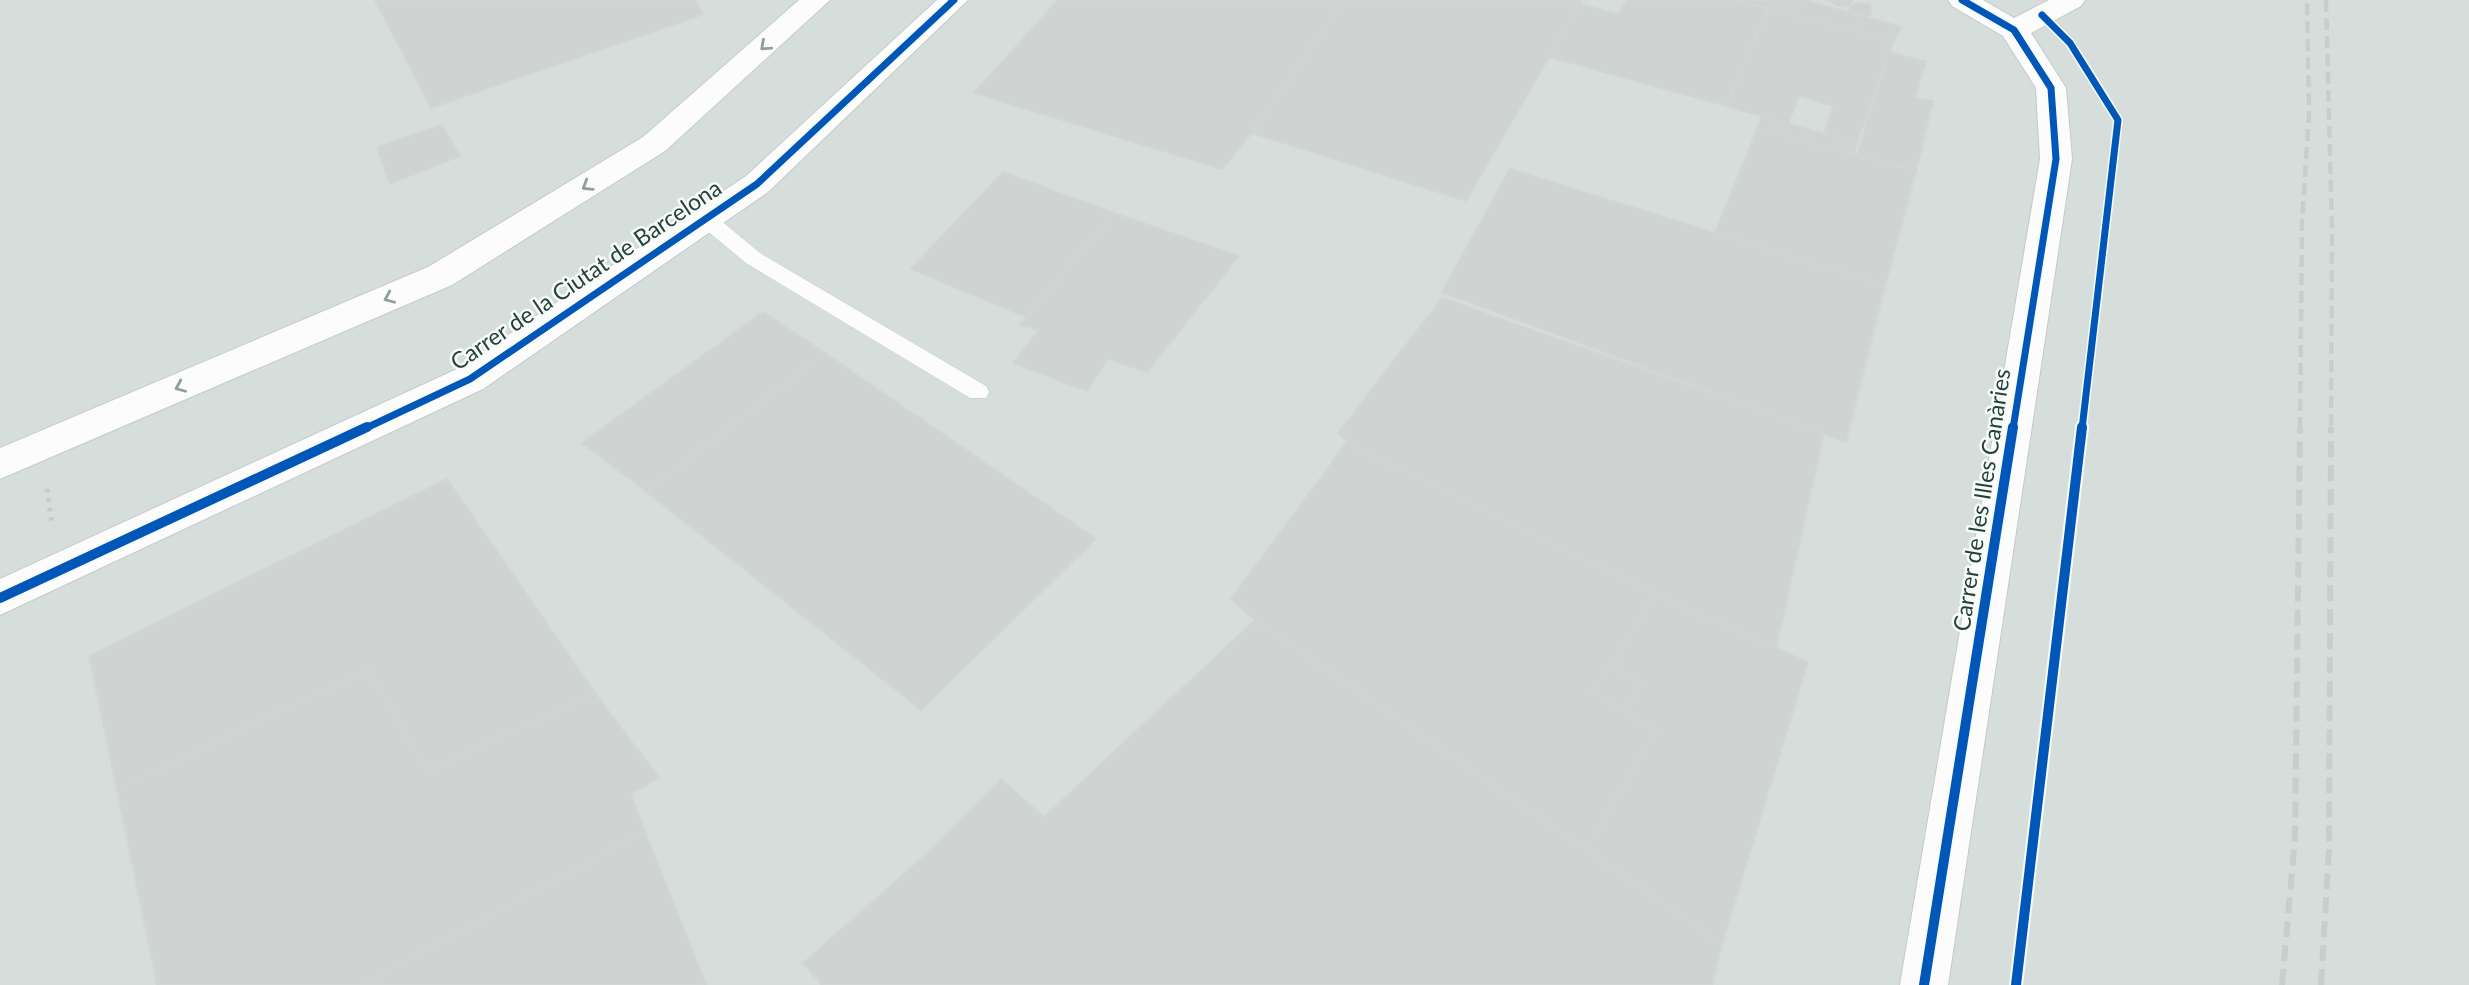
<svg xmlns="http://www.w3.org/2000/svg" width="2469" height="985" font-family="Lato,sans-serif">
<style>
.built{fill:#d6dedb}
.building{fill:#cfd4d2;stroke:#d1d6d4;stroke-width:2}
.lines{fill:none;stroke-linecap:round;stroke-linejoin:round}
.lane-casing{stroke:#c5cac8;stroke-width:1}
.street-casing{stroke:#c5cac8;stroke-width:2}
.path{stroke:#c3ccca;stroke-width:5;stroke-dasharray:3.5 6;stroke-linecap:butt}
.lane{fill:#fcfcfc;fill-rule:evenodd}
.street{fill:#fcfcfc;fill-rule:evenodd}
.rail-far1{stroke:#c9cdcc;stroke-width:4.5;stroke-dasharray:12 6;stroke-linecap:butt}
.rail{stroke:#c9cdcc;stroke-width:6;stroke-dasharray:16 8;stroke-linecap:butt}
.cycleway-far1-casing{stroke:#f7fbf9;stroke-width:10}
.cycleway-casing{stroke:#f7fbf9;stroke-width:14}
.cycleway-far1{stroke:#0057b8;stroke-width:7}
.cycleway{stroke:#0057b8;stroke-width:10}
.oneway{stroke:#909f9b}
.labels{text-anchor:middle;stroke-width:5;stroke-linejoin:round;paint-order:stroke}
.street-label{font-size:23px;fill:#24423a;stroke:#f7fbf9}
</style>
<rect width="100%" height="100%" fill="#e8edeb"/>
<rect class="built" x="0" y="0" width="2469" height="985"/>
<g class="building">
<path d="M375,0H694L704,14L431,108Z"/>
<path d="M1058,0H1345L1252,133L1222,169L974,93Z"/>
<path d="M1345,0H1582L1466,201L1252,133Z"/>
<path d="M1627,0H1736L1768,8L1726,106L1549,57L1580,4L1618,14Z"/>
<path d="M1736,0H1805L1901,27L1893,42Z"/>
<path d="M1852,0L1851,6H1838L1829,1Z"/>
<path d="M1863,3L1870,5L1871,15H1859L1849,10L1855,4Z"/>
<path d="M1768,8L1893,42L1857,143L1824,134L1833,106L1799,96L1788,124L1726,106Z"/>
<path d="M1889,52L1926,61L1915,98L1933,101L1916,171L1857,155Z"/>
<path d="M1761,116L1857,143L1854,154L1757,129Z"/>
<path d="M442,125L460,156L390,184L377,147Z"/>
<path d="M1757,129L1916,171L1885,286L1715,233Z"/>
<path d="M1510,169L1885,286L1846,442L1442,292Z"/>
<path d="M1003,172L1114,213L1026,317L911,269Z"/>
<path d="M1114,213L1239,256L1147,372L1108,359L1087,391L1013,363L1039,330L1020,325Z"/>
<path d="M1442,298L1824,433L1776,648L1655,595L1352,445L1338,433Z"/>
<path d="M763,312L825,353L647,492L582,443Z"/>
<path d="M825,353L1096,539L921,710L647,492Z"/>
<path d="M1347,442L1655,595L1611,667L1592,691L1656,731L1586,850L1255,620L1231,599Z"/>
<path d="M447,479L595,693L427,771L369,669L117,789L89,656Z"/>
<path d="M1655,595L1808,662L1722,944L1586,850L1656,731L1624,711L1642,682L1611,667Z"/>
<path d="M1255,620L1722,944L1712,985H822L803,963L921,859L1001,779L1044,817Z"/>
<path d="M1611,667L1642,682L1624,711L1592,691Z"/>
<path d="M369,669L427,771L595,693L659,778L631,794L645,832L361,985H157L117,789Z"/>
<path d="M645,832L706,985H361Z"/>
</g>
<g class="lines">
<defs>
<path id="lane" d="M706,212L713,214L760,253L986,386L989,392L986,398H970L746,263L699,224L696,219Z"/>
<g id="street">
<path d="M799,0H830L665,151L452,285L0,479V448L428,267L643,137Z"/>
<path d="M937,0H968L768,192L483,389L0,615V579L457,369L746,176Z"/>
<path d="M1948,0H1983L2014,18L2049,0H2085L2081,6L2031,33L2066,88L2072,159L1948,985H1900L2040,159L2036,88L2003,36L1952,6Z"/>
</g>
</defs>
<use href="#lane" class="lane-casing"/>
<use href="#street" class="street-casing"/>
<path class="path" d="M47,489L52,525"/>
<use href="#lane" class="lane"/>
<use href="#street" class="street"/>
<g class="rail-far1">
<path d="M2326,0L2332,231L2331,429"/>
<path d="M2300,429L2302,222L2309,114L2307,0"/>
</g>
<g class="rail">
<path d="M2282,985L2295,838L2300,427"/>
<path d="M2321,985L2329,849L2331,427"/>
</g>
<defs>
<g id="cycleway-far1">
<path d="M1962,0L2014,30L2051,88L2056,159L2013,429"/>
<path d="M2042,15L2070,43L2118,120L2082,429"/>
<path d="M364,429L470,379L757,184L954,0"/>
</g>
<g id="cycleway">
<path d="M0,598L367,427"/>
<path d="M1924,985L2013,427"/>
<path d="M2016,985L2082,427"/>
</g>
</defs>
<use href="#cycleway-far1" class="cycleway-far1-casing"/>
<use href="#cycleway" class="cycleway-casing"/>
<use href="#cycleway-far1" class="cycleway-far1"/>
<use href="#cycleway" class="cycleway"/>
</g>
<defs><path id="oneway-chevron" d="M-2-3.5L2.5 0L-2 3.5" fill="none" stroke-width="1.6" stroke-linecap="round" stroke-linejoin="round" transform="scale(1.75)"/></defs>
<g class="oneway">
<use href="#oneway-chevron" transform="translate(765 46) rotate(138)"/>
<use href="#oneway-chevron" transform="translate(587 186) rotate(148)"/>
<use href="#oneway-chevron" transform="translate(389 298) rotate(157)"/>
<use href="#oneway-chevron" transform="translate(180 387) rotate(157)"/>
</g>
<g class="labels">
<g class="street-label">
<text transform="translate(586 275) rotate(-34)" y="8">Carrer de la Ciutat de Barcelona</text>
<text transform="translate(1982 500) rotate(-81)" y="8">Carrer de les Illes Canàries</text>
</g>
</g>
</svg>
